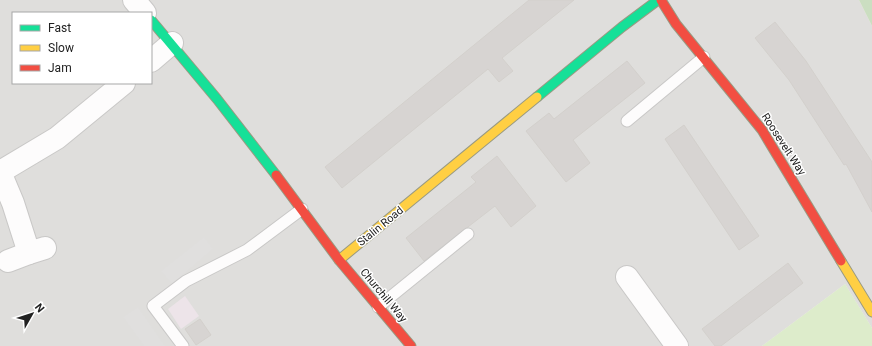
<svg xmlns="http://www.w3.org/2000/svg" width="872" height="346" font-family="Roboto,sans-serif">
<style>
.residential{fill:#dfdedc;fill-rule:evenodd}
.industrial{fill:#ede4e9}
.grass{fill:#ddeccb}
.forest{fill:#cbdec1}
.parking{fill:#e0dfde}
.building{fill:#d7d4d2;stroke:#d3d0cc}
.lines{fill:none;stroke-linecap:round;stroke-linejoin:round}
.lane-casing{stroke:#c9c8c7;stroke-width:13}
.street-casing{stroke:#c9c8c7;stroke-width:24}
.fast-casing{stroke:#999a82;stroke-width:11}
.slow-casing{stroke:#999a82;stroke-width:11}
.jam-casing{stroke:#999a82;stroke-width:11}
.lane{stroke:#fdfcfc;stroke-width:11}
.street{stroke:#fdfcfc;stroke-width:22}
.fast{stroke:#16e098;stroke-width:9}
.slow{stroke:#ffcf43;stroke-width:9}
.jam{stroke:#f24e42;stroke-width:9}
.labels{text-anchor:middle;stroke-width:3;stroke-linejoin:round;paint-order:stroke}
.street-label{font-size:11px;fill:#222;stroke:#fff}
</style>
<rect width="100%" height="100%" fill="#f0eeeb"/>
<path class="residential" d="M0,0H859L872,26V328L845,284L762,346H0ZM13,13H151V83H13Z"/>
<path class="industrial" d="M185,296L199,316L181,329L168,309Z"/>
<path class="grass" d="M845,284L872,328V346H762Z"/>
<path class="forest" d="M859,0H872V26Z"/>
<g class="parking">
<path d="M204,237L213,249L172,284L161,271Z"/>
<path d="M138,307L165,346H144L123,317Z"/>
</g>
<g class="building">
<path d="M529,0H574L502,58L513,71L499,82L488,69L342,188L325,167Z"/>
<path d="M775,22L806,61L872,162V212L846,164L844,165L789,80L755,38Z"/>
<path d="M627,61L645,83L573,140L590,163L566,182L526,131L549,113L554,119Z"/>
<path d="M684,125L759,236L739,250L665,139Z"/>
<path d="M497,156L536,206L511,227L495,206L424,261L406,238L476,182L471,177Z"/>
<path d="M788,263L803,283L721,346H715L702,329Z"/>
<path d="M200,319L211,335L196,345L185,329Z"/>
</g>
<g class="lines">
<defs>
<g id="lane">
<path d="M627,121L704,57"/>
<path d="M378,307L468,234"/>
<path d="M183,346L153,306L186,281L247,250L302,209"/>
</g>
<g id="street">
<path d="M134,0L145,13"/>
<path d="M151,61L172,43"/>
<path d="M0,172L57,138L124,83"/>
<path d="M0,172L13,203L29,253L45,248"/>
<path d="M8,261L29,253"/>
<path d="M627,277L677,346"/>
</g>
<g id="fast">
<path d="M151,20L217,99L276,175"/>
<path d="M537,97L622,27L658,0"/>
</g>
<g id="slow">
<path d="M339,260L537,97"/>
<path d="M841,261L872,312"/>
</g>
<g id="jam">
<path d="M661,0L676,24L762,130L841,261"/>
<path d="M276,175L339,260L411,346"/>
</g>
</defs>
<use href="#lane" class="lane-casing"/>
<use href="#street" class="street-casing"/>
<use href="#fast" class="fast-casing"/>
<use href="#slow" class="slow-casing"/>
<use href="#jam" class="jam-casing"/>
<use href="#lane" class="lane"/>
<use href="#street" class="street"/>
<use href="#fast" class="fast"/>
<use href="#slow" class="slow"/>
<use href="#jam" class="jam"/>
</g>
<g class="labels">
<g class="street-label">
<text transform="translate(784 144) rotate(57)" y="4">Roosevelt Way</text>
<text transform="translate(380 226) rotate(-39)" y="4">Stalin Road</text>
<text transform="translate(384 295) rotate(50)" y="4">Churchill Way</text>
</g>
</g>
<rect x="12" y="12" width="140" height="72" fill="#ffffff" stroke="#a7a7a7"/>
<rect x="20" y="25" width="20" height="6" fill="#16e098" stroke="#a7a7a7"/>
<text x="48" y="32" font-size="12" fill="#222222">Fast</text>
<rect x="20" y="45" width="20" height="6" fill="#ffcf43" stroke="#a7a7a7"/>
<text x="48" y="52" font-size="12" fill="#222222">Slow</text>
<rect x="20" y="65" width="20" height="6" fill="#f24e42" stroke="#a7a7a7"/>
<text x="48" y="72" font-size="12" fill="#222222">Jam</text>
<g transform="translate(32 314) rotate(51)" stroke="#ffffff" stroke-width="3" paint-order="stroke">
<path d="M0-3L7 15L0 10L-7 15Z" fill="#222222"/>
<text y="-6" font-size="11" font-weight="bold" text-anchor="middle" fill="#222222">N</text>
</g>
</svg>
